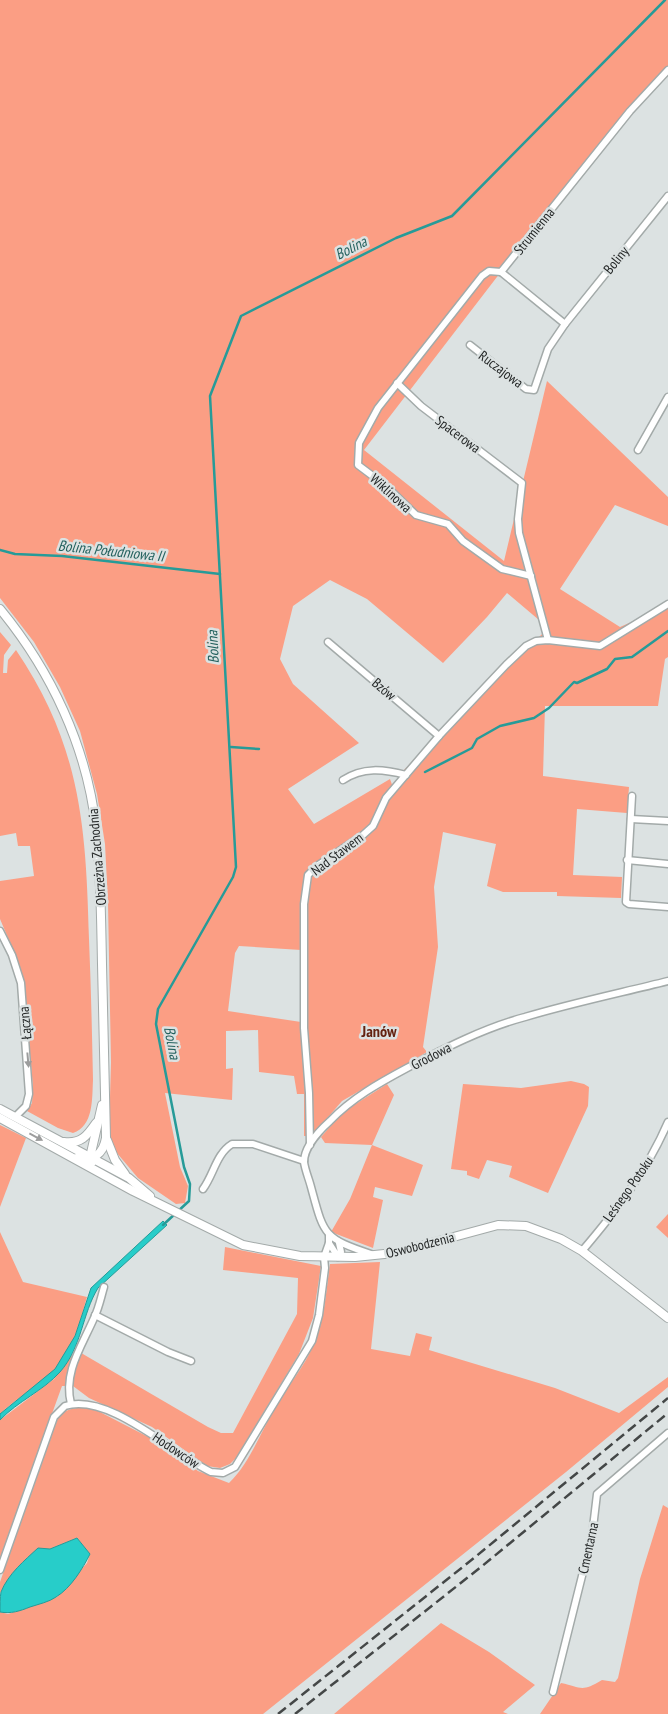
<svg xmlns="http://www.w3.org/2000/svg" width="668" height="1714" font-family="'PT Sans Narrow',sans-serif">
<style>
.green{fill:#fb9e84;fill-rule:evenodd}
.water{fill:#27cdc9;stroke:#269b98}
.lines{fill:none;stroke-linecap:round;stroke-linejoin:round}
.stream{stroke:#269b98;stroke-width:2.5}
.minor-casing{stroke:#a3aaa9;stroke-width:9}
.tertiary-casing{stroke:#a3aaa9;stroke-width:10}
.minor{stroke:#fff;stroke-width:6}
.tertiary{stroke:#fff;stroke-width:8}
.rail{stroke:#444747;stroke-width:2.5;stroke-dasharray:10 5;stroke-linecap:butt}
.oneway{fill:#9c9d9d}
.labels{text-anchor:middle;stroke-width:5;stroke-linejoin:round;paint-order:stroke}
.street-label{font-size:14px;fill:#232626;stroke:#dce2e2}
.water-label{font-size:15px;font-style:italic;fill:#23615e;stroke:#dce2e2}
.quarter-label{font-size:16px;font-weight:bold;fill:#642210;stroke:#dce2e2}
</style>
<rect width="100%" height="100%" fill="#dce2e2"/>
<g class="green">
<path d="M0,0H668V70L610,130L364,450L504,561L547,381L668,497V526L615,505L560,589L620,627L668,606V657L665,659L658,706H545L543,776L629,787L627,813L577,809L573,875L622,877L621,898L557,896V892H503L487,886L496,844L443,832L434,887L438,947L423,1047L427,1052L342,1101L312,1136H304V1094H297L294,1076L259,1072L258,1030L226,1031V1069L233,1068L232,1100L165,1093L180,1167L188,1186L185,1203L176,1204L138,1178L111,1146L109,1133L111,1062L108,903L105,844L97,794L80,731L60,687L34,642L0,598ZM330,580L367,599L443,663L487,617L507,593L539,620L543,633C539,639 522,646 515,651L404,770L395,793L390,779L314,824L288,789L359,743L293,684L280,659L293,606ZM239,946L301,950V1022L228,1011L235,953Z"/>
<path d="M0,632L11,645L4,655L3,673H7L8,660L16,650C81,746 86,827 89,939C91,986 92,1033 93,1080C92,1098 94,1126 73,1133L58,1128L27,1111L32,1103L33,1087L24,987L17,959L0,919V881L34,876L30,846H18L16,833L0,836Z"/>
<path d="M571,1081L584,1084L589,1087L588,1106L548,1193L509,1177L512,1166L487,1160L479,1179L467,1175V1171L451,1169L463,1084L521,1088Z"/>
<path d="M387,1084L394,1095L372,1145L423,1165L412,1196L375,1187L373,1197L383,1200L373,1248L331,1232L350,1199L372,1145L325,1143L321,1137L343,1112Z"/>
<path d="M0,1125L26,1138L0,1207Z"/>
<path d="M668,1214V1238L656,1227Z"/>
<path d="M0,1232L23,1282L87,1297C79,1325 72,1355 49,1376C33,1390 15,1399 0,1414Z"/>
<path d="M225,1247L321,1266L313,1318L299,1354L236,1458L230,1464L220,1468L207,1466L152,1427L89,1398L73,1386H62L0,1558V1420L54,1379L76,1350L208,1427L221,1433H233L297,1314L298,1278L223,1270Z"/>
<path d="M380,1262L371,1349L410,1356L416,1333L432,1337L429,1350L555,1388L619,1413L668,1377V1387L566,1472L263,1714H0V1612L8,1614L57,1597L87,1563L90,1554L77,1538L50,1549H38L17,1569L0,1593V1582L59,1415C72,1406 83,1406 98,1411L162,1444L198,1471L229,1483C250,1463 260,1433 275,1408C287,1386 305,1367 314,1343C325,1319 326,1290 330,1264Z"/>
<path d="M663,1505L668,1508V1714H540L561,1683C581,1687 581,1693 602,1680L615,1682L618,1678L640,1579Z"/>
<path d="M441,1623L489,1652L535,1685L503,1712L508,1714H334Z"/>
</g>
<g class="water">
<path d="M163,1221L167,1225L98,1288C82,1314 82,1347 60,1372C43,1391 18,1401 0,1420V1414L55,1369L75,1336L91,1288Z"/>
<path d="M77,1538L90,1554C83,1568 71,1588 56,1597C49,1602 39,1604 30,1607C20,1611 11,1614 0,1612C0,1606 0,1597 1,1592C8,1574 25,1560 38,1548L50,1549Z"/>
</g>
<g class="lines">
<g class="stream">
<path d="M0,550L15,554L62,556L220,574"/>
<path d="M231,747L259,749"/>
<path d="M425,772L472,748L477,739L500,726L534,718L549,708L574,682L577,683L607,669L615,659L632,657L668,631"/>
<path d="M163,1225L189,1201L190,1184L184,1167L156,1024L158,1009L233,877L236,867L210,396L241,316L396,238L452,216L665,0"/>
</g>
<defs>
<g id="minor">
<path d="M501,272L565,324"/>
<path d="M470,345L526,389L534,390L548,349L565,324L668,196"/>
<path d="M397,383L421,406L522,483L518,519L519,533L548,640"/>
<path d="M638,450L668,397"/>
<path d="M531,576L502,569L463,541L448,524L416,515L386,486L358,465L359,443L378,408L482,276L489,271L501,272L630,111L668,70"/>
<path d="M328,642L439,736"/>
<path d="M343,780C363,767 383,769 406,775"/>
<path d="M632,796L626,902L629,904L668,907"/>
<path d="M631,819L668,821"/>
<path d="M627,860L668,864"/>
<path d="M0,931L12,955L21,983L29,1094L26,1106L16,1116"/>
<path d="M310,1145L309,1093L304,1028V904L308,875L317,866L363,835L373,826L386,798L439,736L506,665L526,646L536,641L548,640L600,646L668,604"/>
<path d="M203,1189C214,1174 216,1154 232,1144H253L304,1161"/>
<path d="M329,1243L338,1257L341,1252L339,1243"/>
<path d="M582,1251C616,1211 647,1171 668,1122"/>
<path d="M371,1254C323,1238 324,1235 311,1187C309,1179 305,1170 304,1162C304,1147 320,1130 330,1121C352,1098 379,1083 407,1068C445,1048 484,1028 525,1017C572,1003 620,993 668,981"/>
<path d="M95,1315L168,1352L191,1361"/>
<path d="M71,1404C63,1372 82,1346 94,1318C99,1308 101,1297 104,1287"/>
<path d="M0,1570L54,1417L65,1406C109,1392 173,1454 211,1472L223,1473L235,1467L312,1341L319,1315L325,1268L324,1257L329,1243V1236"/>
<path d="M553,1692L592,1536L597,1494L668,1433"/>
</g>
<g id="tertiary">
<path d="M0,609C51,671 87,747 96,828C101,873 101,918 102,964C103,1022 105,1080 106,1138C103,1155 93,1161 77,1158"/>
<path d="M0,1109L129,1178L150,1196"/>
<path d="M0,1118L133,1191L243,1245L300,1256L355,1257L394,1253L498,1225L526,1226L561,1239L582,1251L668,1318"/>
<path d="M107,1140L115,1160L125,1174"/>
<path d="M64,1142C81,1144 87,1136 96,1123"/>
<path d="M92,1162L91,1153L102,1105"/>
</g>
</defs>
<use href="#minor" class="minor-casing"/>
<use href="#tertiary" class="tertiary-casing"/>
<use href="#minor" class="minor"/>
<use href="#tertiary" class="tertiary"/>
<g class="rail">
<path d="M278,1714L474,1558L668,1398"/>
<path d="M295,1714L481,1567L668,1413"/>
</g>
</g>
<defs><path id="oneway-solid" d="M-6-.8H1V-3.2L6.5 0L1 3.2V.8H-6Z" transform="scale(1.25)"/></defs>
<g class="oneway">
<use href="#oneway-solid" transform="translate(28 1060) rotate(85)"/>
<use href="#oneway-solid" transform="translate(36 1137) rotate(28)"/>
</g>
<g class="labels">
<g class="street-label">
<text transform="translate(534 231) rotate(-51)" y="5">Strumienna</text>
<text transform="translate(616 260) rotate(-51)" y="5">Boliny</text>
<text transform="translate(501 369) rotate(37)" y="5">Ruczajowa</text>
<text transform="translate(458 434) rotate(37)" y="5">Spacerowa</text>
<text transform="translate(391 493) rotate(42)" y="5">Wiklinowa</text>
<text transform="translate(384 689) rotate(40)" y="5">Bzów</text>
<text transform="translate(337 854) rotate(-37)" y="5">Nad Stawem</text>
<text transform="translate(97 857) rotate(-95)" y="5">Obrzeżna Zachodnia</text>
<text transform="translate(25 1023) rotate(-95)" y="5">Łączna</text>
<text transform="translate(431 1056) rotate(-27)" y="5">Grodowa</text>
<text transform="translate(628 1189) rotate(-55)" y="5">Leśnego Potoku</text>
<text transform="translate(420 1245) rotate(-14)" y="5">Oswobodzenia</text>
<text transform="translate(176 1450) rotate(34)" y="5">Hodowców</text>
<text transform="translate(588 1548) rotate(-78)" y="5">Cmentarna</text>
</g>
<g class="water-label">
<text transform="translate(351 248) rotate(-27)" y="5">Bolina</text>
<text transform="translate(111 551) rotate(6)" y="5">Bolina Południowa II</text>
<text transform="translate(213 647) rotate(-93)" y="5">Bolina</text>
<text transform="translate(172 1043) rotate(79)" y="5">Bolina</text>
</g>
<g class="quarter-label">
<text x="379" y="1037">Janów</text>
</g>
</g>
</svg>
